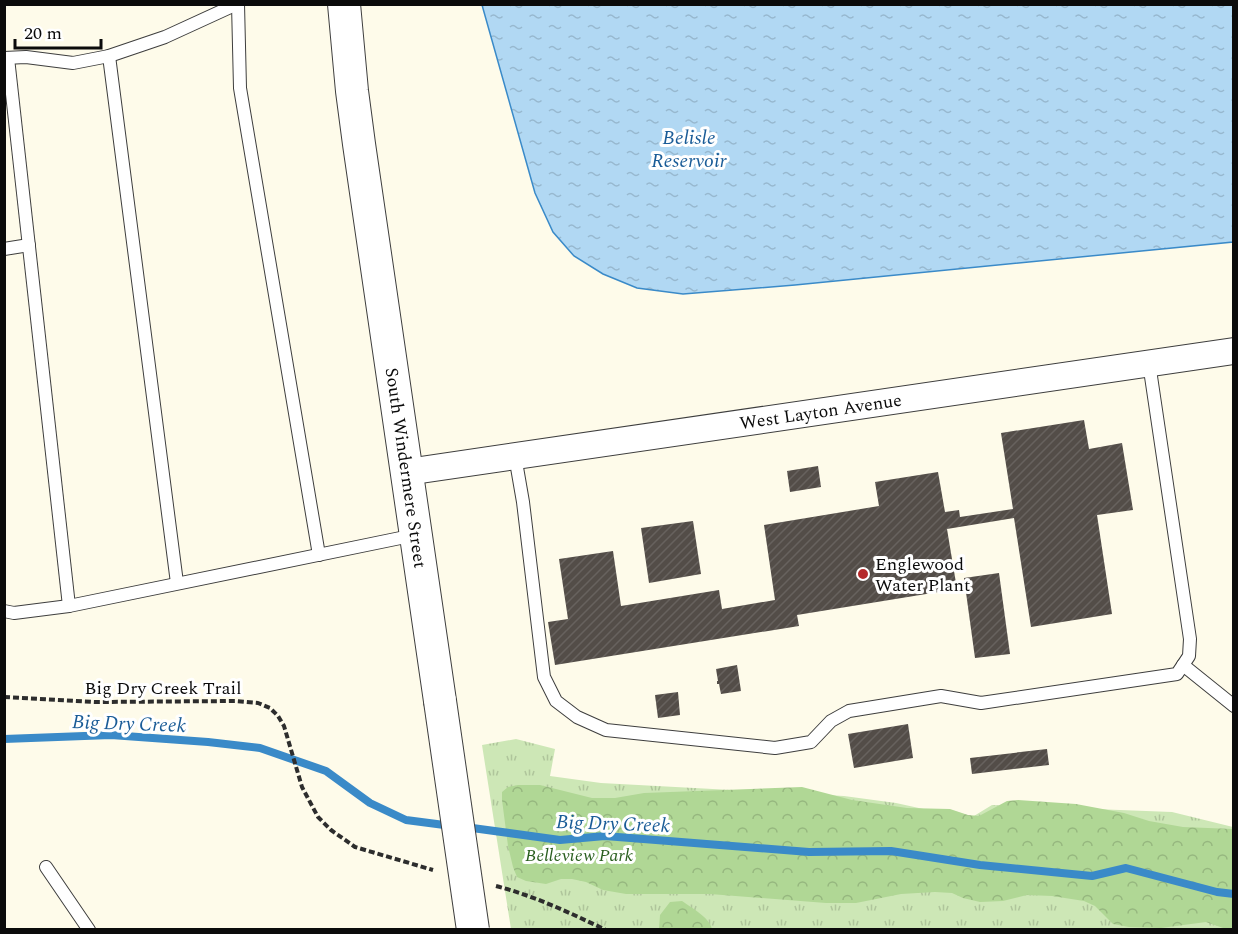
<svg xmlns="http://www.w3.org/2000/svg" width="1238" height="934" font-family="Spectral,serif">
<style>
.grass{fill:url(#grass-tufts)}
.forest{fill:url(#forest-crowns)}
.water{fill:url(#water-ripples);stroke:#3a8ac8;stroke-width:1.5}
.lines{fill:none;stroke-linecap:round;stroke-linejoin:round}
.stream{stroke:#3a8ac8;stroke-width:8}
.building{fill:url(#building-hatch)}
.service-casing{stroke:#3e3e3e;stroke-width:14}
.minor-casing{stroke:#3e3e3e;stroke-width:28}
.tertiary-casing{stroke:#3e3e3e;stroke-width:34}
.path{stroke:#2d2d2d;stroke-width:4;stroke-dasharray:6 3;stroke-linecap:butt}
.service{stroke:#fff;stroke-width:12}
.minor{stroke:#fff;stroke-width:26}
.tertiary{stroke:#fff;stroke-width:32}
.tertiary-bridge-casing{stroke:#3e3e3e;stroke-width:34;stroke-linecap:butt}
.tertiary-bridge{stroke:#fff;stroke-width:32}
.poi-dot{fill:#b5292a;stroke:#fff;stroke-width:2}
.labels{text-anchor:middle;stroke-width:6;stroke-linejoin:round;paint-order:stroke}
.street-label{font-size:18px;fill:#0b0b0b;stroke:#fff}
.poi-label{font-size:18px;fill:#0b0b0b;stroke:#fff;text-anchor:start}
.park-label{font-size:18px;font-style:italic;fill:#2a5f1f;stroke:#fff}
.water-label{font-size:20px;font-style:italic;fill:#1a5c97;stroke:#fff}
</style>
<defs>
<pattern id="grass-tufts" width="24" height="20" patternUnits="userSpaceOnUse" patternTransform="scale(1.5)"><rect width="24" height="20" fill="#cde7b6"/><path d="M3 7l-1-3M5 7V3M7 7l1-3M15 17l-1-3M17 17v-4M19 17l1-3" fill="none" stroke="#afc59b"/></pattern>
<pattern id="forest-crowns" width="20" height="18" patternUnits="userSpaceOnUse" patternTransform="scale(1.5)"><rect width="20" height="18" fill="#b0d795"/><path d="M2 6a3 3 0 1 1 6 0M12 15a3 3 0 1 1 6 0" fill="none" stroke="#96b77f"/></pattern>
<pattern id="water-ripples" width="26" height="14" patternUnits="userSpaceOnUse" patternTransform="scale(1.5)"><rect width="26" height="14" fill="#b1d8f3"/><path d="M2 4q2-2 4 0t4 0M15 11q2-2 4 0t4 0" fill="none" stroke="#97b8cf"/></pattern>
<pattern id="building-hatch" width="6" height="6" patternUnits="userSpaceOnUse" patternTransform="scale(1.5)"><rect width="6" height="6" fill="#534d48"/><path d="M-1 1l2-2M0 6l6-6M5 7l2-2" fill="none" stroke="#67625e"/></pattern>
</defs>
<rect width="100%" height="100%" fill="#fefbea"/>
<path class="grass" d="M516,739L555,749L550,776L601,783L844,796L896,803L969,819L992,805L1172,812L1233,827V929H511L482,745Z"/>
<g class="forest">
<path d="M518,785H540L592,798H615L644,793L802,787L852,800L907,808L950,809L968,815L979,816L1007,801L1018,800L1076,804L1124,813L1149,821L1183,827L1233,829V929H1226L1206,922L1161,928L1129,927L1113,924L1095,906L1084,901L1052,896L1027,895L1003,901L980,902L963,898L952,893L935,892L901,894L856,903H826L710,894H626L603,890L586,882L572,879H561L546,884L526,881L517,877L513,867L508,846L502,800V792L508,787Z"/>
<path d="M682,901C692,908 709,917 712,929H659L660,915L670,902Z"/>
</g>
<path class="water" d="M482,5H1233V242L795,285L683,294L637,288L603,274L574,256L553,232L535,193Z"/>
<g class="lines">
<g class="stream">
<path d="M4,739L111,735L208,742L260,748L326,771L370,803L406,820L452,826"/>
<path d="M465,827L560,840L605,836L809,852L891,851L980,865L1092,876L1126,868L1217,892L1234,894"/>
</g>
</g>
<g class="building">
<path d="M1084,420L1089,449L1122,443L1133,510L1097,515L1112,614L1031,627L1014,518L947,529L957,589L797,615L799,626L555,665L548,622L568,619L559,559L613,551L621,606L719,590L722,609L775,600L764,525L879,506L875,482L938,472L945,512L959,510L960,517L1013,509L1001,433Z"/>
<path d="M818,466L821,487L790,492L787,471Z"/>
<path d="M693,521L701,574L649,583L641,528Z"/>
<path d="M999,573L1010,654L975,658L964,578Z"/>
<path d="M737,665L741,691L721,694L719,684H717V681H718L716,669Z"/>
<path d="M678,692L680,715L658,718L655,695Z"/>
<path d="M908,724L913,758L854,768L848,734Z"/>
<path d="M1047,749L1049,765L972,774L970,758Z"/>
</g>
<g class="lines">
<defs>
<g id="service">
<path d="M238,4L240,88L319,555"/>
<path d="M109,56L177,583"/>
<path d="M4,58L26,57L73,63L109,56L165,37L237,4"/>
<path d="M8,58L69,606"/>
<path d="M4,249L29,245"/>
<path d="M515,456L523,502L544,677L556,701L577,717L606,730L775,748L811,742L831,721L849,711L941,696L981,703L1177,674L1189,656L1190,639L1149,363"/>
<path d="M4,611L14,613L69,606L415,535"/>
<path d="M1183,665L1234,706"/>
<path d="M46,867L89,930"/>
</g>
<g id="minor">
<path id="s1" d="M407,472L1234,351"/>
</g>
<g id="tertiary">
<path id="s2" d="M344,4L352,91L359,144L440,701"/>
</g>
</defs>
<use href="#service" class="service-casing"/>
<use href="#minor" class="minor-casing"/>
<use href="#tertiary" class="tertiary-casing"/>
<g class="path">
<path d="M4,697L96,702L235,701L258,703L270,708L278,716L284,726L302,787L318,817L331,830L355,847L433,870"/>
<path d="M496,886C535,896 570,913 606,930"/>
</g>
<use href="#service" class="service"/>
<use href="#minor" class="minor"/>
<use href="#tertiary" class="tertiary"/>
<defs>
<path id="tertiary-bridge" d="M440,701L473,930"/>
</defs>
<use href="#tertiary-bridge" class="tertiary-bridge-casing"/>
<use href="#tertiary-bridge" class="tertiary-bridge"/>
</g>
<circle class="poi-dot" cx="863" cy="574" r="6"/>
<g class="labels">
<g class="street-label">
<text dy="6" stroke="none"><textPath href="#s1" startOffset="418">West Layton Avenue</textPath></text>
<text dy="6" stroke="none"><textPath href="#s2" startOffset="468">South Windermere Street</textPath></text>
<text x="163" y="694">Big Dry Creek Trail</text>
</g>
<g class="poi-label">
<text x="875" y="570">Englewood<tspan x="875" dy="21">Water Plant</tspan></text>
</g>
<g class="park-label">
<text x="579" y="861">Belleview Park</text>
</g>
<g class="water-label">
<text x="689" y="144">Belisle<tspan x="689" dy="23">Reservoir</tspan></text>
<text transform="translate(129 723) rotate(2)" y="7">Big Dry Creek</text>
<text transform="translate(613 823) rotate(2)" y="7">Big Dry Creek</text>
</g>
</g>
<rect width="1238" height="934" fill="none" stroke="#0b0b0b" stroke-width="12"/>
<path d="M15 39v9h86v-9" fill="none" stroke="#0b0b0b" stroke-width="3"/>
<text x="24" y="39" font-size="18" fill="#0b0b0b" stroke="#ffffff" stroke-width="4.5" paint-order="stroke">20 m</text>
</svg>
